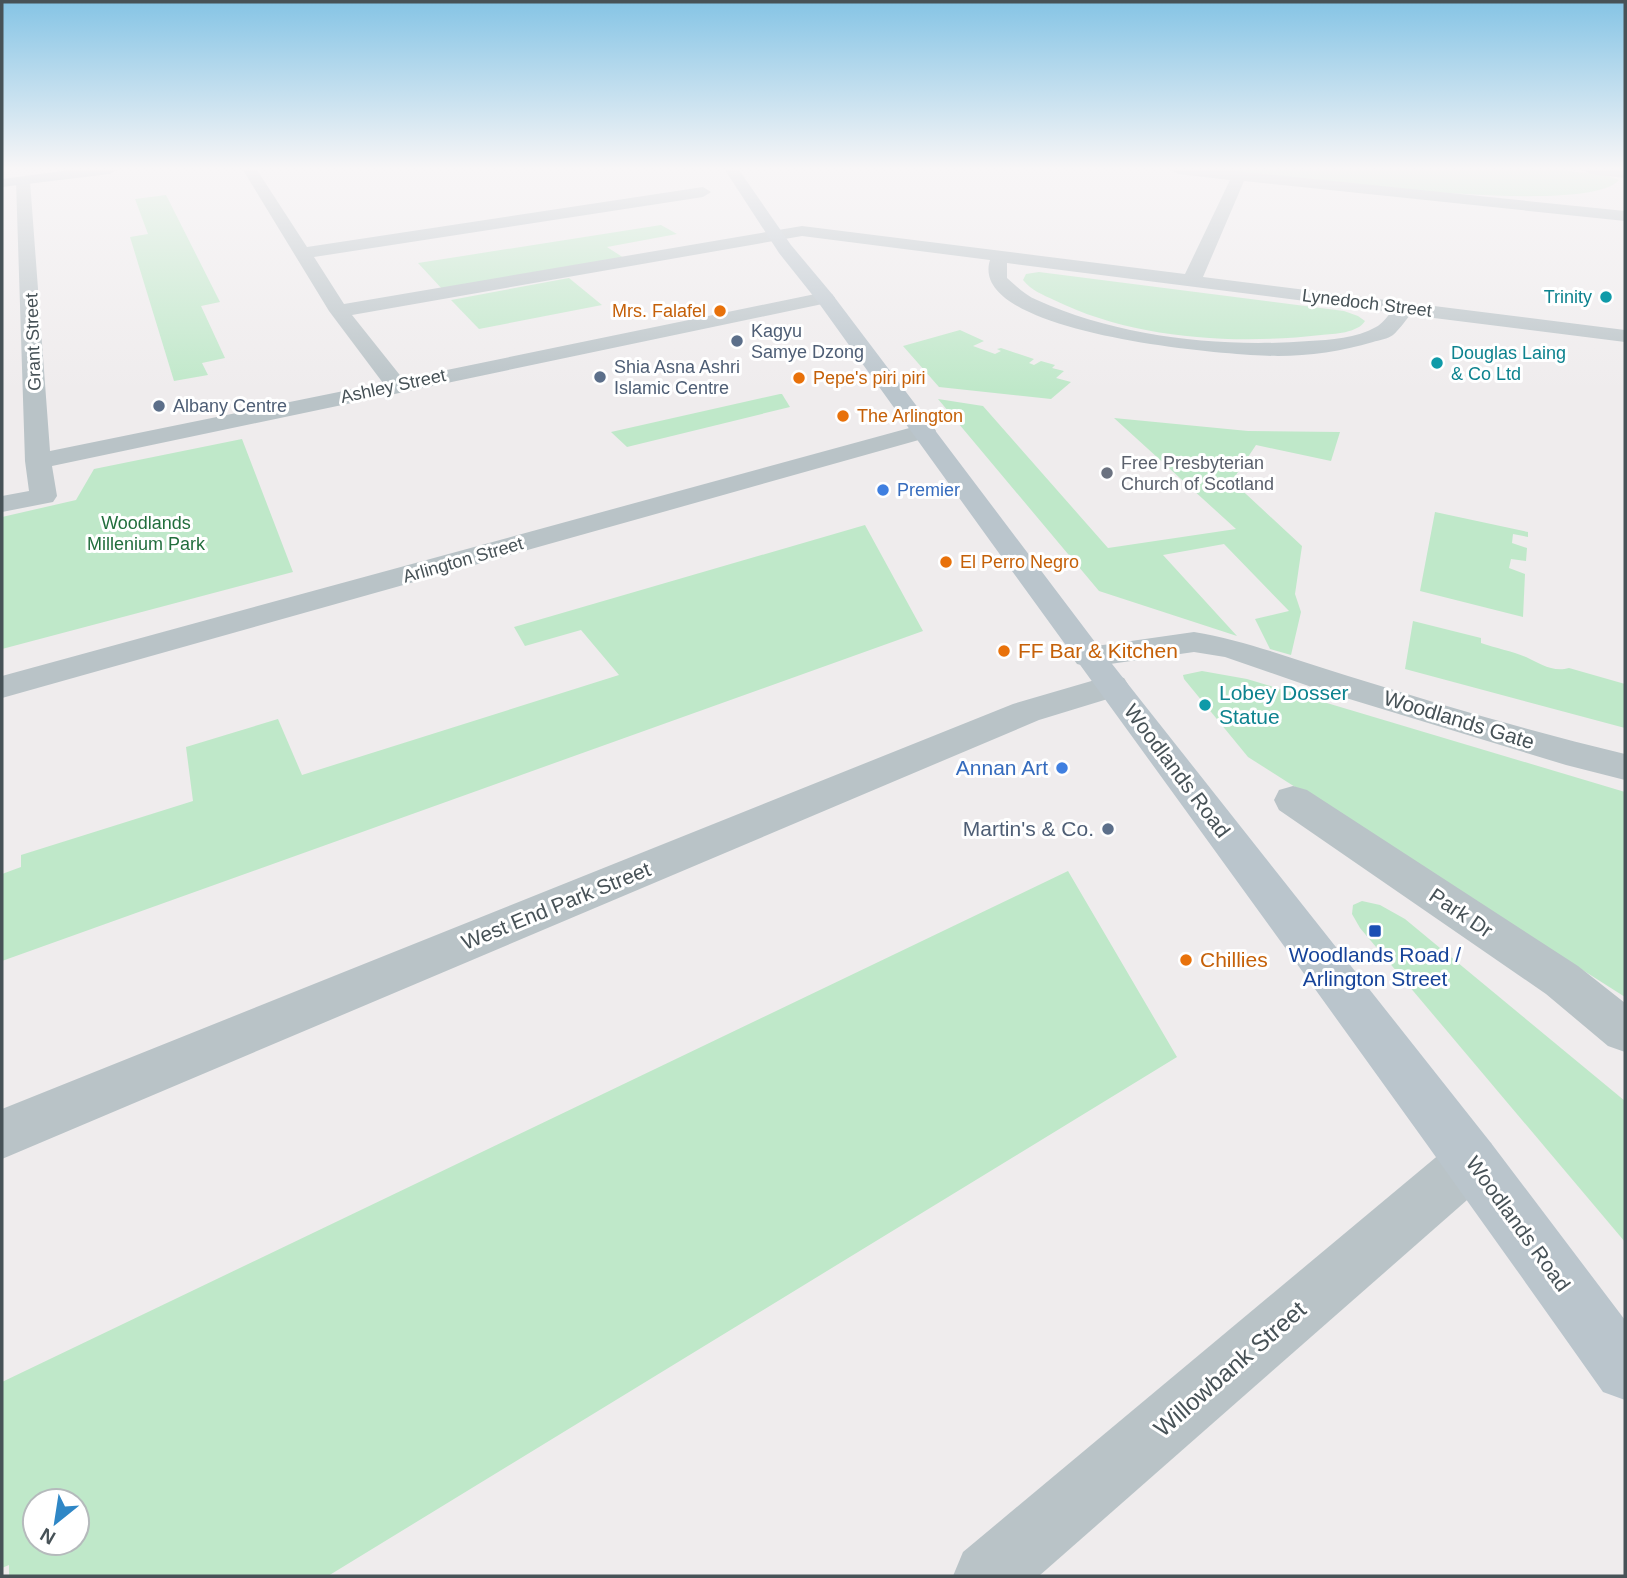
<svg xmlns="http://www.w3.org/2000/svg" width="1627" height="1578" font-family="Helvetica,sans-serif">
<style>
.green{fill:#bfe8c9;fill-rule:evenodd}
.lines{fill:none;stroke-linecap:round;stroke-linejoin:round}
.street{fill:#b9c3c7;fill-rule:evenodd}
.secondary{fill:#bac5cc;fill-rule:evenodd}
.primary{fill:#afbfc8;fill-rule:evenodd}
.culture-dot{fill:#0f9aa8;stroke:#fff;stroke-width:2.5}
.food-dot{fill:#e8710a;stroke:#fff;stroke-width:2.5}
.service-dot{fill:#5c6f8a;stroke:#fff;stroke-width:2.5}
.worship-dot{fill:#6b7280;stroke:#fff;stroke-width:2.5}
.shop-dot{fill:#3f7fe0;stroke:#fff;stroke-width:2.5}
.transit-dot{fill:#1a4fb4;stroke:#fff;stroke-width:2.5}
.labels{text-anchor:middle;stroke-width:6;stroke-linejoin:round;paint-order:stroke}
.far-culture-label{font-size:18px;fill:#0d838f;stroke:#fff;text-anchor:end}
.far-street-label{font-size:18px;fill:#475257;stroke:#fff}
.far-food-label{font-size:18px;fill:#c56008;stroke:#fff;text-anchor:start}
.far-service-label{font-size:18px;fill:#4e5e75;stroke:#fff;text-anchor:start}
.far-worship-label{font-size:18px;fill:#5b616d;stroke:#fff;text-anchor:start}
.far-shop-label{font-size:18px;fill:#366cbe;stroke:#fff;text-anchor:start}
.far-park-label{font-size:18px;fill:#226e3d;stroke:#fff}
.food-label{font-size:21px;fill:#c56008;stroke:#fff;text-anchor:start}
.culture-label{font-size:21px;fill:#0d838f;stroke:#fff;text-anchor:start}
.street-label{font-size:21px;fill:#475257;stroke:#fff}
.shop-label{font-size:21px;fill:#366cbe;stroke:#fff;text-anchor:end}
.service-label{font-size:21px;fill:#4e5e75;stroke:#fff;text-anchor:end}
.transit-label{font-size:21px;fill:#164399;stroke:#fff}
.near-street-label{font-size:24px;fill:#475257;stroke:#fff}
</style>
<rect width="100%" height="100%" fill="#efeced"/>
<g class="green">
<path d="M1224,170H1559L1605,175L1619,180C1586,219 1284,176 1224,170Z"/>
<path d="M166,195L220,302L201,306L225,358L202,363L208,375L174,381L130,237L148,234L135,199Z"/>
<path d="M661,225L677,234L607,247L624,258L443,290L418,263Z"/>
<path d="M1039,272L1344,311L1358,316L1365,321C1358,333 1334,334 1321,335C1234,345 1133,339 1054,300C1043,295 1031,290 1023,280L1026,274Z"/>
<path d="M569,278L602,305L479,329L451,300Z"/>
<path d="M960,330L984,341L973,346L995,354L1001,351L997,349L1001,348L1034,359L1029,363L1034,365L1041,361L1055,365L1052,368L1064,371L1056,378L1071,382L1051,399L939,387L903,346Z"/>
<path d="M780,394H782L790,407L627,447L611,432Z"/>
<path d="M938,399L983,406L1108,548L1236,529L1114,418L1248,431L1340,432L1331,461L1256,445L1232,481L1302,546L1295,594L1301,612L1291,655L1270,649L1255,619L1289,611L1224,544L1163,555L1237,636L1099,591Z"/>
<path d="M242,439L293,572L2,649V517L76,500L94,469Z"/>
<path d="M1435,512L1528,532V537L1513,534L1512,543L1527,548L1526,561L1511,559L1509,568L1525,574L1523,617L1420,591Z"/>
<path d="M865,525L923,631L2,961V874L21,867V855L193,801L186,747L278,719L302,775L619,675L581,630L525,646L514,627Z"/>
<path d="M1413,621L1481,638V643C1495,648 1512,651 1526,657C1539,663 1553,673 1569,668L1625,684V728L1405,669Z"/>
<path d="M1202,671L1247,679L1625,792V997L1248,757L1184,679L1183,675Z"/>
<path d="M1068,871L1177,1057L328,1576H9V1565L2,1568V1382ZM35,1501H77V1543H35Z"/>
<path d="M1362,901L1380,905L1405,919L1625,1101V1242L1360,928L1352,914L1353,905Z"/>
</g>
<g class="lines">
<g class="street">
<path d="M243,170H257L307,247L703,187L711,192L703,197L314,257L344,304L802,226L1185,274L1230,180L1178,174L1171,170H1225L1625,211V221L1244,181L1203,277L1625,330V342L1410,315C1405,321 1399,330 1393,335C1388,339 1379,340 1373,342C1342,351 1310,356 1278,356C1232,356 966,335 990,260L802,236L352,315L403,379L825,292L832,294L835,298L832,302L52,466L57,496L53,502L2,512V496L29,491L25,461L16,181L18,178L23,177L30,181L50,451L383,383L329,311ZM1007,263L1391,312C1387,317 1382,324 1376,327C1357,338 1330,340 1309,341C1220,348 1119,337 1037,300C1026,296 1016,286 1007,278Z"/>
<path d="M1583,170H1625V178L1590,174Z"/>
<path d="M924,424L933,426L936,431L933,436L2,698V676Z"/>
<path d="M1194,632C1247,641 1296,660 1348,676C1439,704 1532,732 1625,754V780L1566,765L1323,691L1225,657L1194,652L1089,667L1077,664L1072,657L1077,650L1089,647Z"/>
<path d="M1112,675L1124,678L1129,686L1124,694L1039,720L2,1159V1109L1013,704Z"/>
<path d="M1293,786L1307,790L1578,966L1625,1003V1052L1608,1046L1546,994L1279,810L1274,800L1279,790Z"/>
<path d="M1472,1135L1491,1143L1498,1161L1491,1179L1039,1576H953L963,1552L1453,1143Z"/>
</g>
<path class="secondary" d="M725,170H739L791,245L832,294L1101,650L1491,1143L1625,1320V1400L1603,1392C1345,1026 1079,666 818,302L779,253Z"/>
<path class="primary" d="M70,170H117L110,174L2,187V179Z"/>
</g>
<linearGradient id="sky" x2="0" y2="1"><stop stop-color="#85c4e5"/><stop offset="0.43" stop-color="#f8f6f7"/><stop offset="1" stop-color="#f8f6f7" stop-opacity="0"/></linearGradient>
<rect width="1627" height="391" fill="url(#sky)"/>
<g class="culture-dot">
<circle cx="1606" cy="297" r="7"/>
<circle cx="1437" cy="363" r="7"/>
<circle cx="1205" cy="705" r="7"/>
</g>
<g class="food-dot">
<circle cx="720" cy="311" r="7"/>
<circle cx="799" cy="378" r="7"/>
<circle cx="843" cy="416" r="7"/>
<circle cx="946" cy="562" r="7"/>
<circle cx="1004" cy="651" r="7"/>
<circle cx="1186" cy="960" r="7"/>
</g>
<g class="service-dot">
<circle cx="737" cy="341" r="7"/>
<circle cx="600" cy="377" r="7"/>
<circle cx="159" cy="406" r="7"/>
<circle cx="1108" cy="829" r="7"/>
</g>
<circle class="worship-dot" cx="1107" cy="473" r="7"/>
<g class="shop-dot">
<circle cx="883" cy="490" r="7"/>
<circle cx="1062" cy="768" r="7"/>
</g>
<rect class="transit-dot" x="1368" y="924" width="14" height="14" rx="3.5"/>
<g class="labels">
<g class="far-culture-label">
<text x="1592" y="303">Trinity</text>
<text x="1451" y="359" text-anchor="start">Douglas Laing<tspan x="1451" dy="21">&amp; Co Ltd</tspan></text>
</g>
<g class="far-street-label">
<text transform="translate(1367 303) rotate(7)" y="6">Lynedoch Street</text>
<text transform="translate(33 342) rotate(-92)" y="6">Grant Street</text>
<text transform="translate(393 386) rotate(-12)" y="6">Ashley Street</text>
<text transform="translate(463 560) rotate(-16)" y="6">Arlington Street</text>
</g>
<g class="far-food-label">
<text x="706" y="317" text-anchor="end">Mrs. Falafel</text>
<text x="813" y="384">Pepe's piri piri</text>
<text x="857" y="422">The Arlington</text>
<text x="960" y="568">El Perro Negro</text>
</g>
<g class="far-service-label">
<text x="751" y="337">Kagyu<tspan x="751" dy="21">Samye Dzong</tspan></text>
<text x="614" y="373">Shia Asna Ashri<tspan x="614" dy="21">Islamic Centre</tspan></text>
<text x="173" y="412">Albany Centre</text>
</g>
<g class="far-worship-label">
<text x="1121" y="469">Free Presbyterian<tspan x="1121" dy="21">Church of Scotland</tspan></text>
</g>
<g class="far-shop-label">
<text x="897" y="496">Premier</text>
</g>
<g class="far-park-label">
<text x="146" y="529">Woodlands<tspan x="146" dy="21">Millenium Park</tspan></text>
</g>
<g class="food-label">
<text x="1018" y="658">FF Bar &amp; Kitchen</text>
<text x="1200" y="967">Chillies</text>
</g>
<g class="culture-label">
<text x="1219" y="700">Lobey Dosser<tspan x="1219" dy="24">Statue</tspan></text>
</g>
<g class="street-label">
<text transform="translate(1459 720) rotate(17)" y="7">Woodlands Gate</text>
<text transform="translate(1177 771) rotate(53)" y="7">Woodlands Road</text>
<text transform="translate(556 906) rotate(-22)" y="7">West End Park Street</text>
<text transform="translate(1461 913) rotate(34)" y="7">Park Dr</text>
<text transform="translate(1518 1224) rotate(54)" y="7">Woodlands Road</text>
</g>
<g class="shop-label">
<text x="1048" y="775">Annan Art</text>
</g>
<g class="service-label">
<text x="1094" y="836">Martin's &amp; Co.</text>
</g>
<g class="transit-label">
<text x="1375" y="962">Woodlands Road /<tspan x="1375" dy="24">Arlington Street</tspan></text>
</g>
<g class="near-street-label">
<text transform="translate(1230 1369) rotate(-41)" y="8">Willowbank Street</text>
</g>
</g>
<rect width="1627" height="1578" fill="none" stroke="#475257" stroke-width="7"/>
<g transform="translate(56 1522) rotate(210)"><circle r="33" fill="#ffffff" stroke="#b5babc" stroke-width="2"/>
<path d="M0-5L12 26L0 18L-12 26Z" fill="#2f87c6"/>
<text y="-10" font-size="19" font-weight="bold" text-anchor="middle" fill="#475257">N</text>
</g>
</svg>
